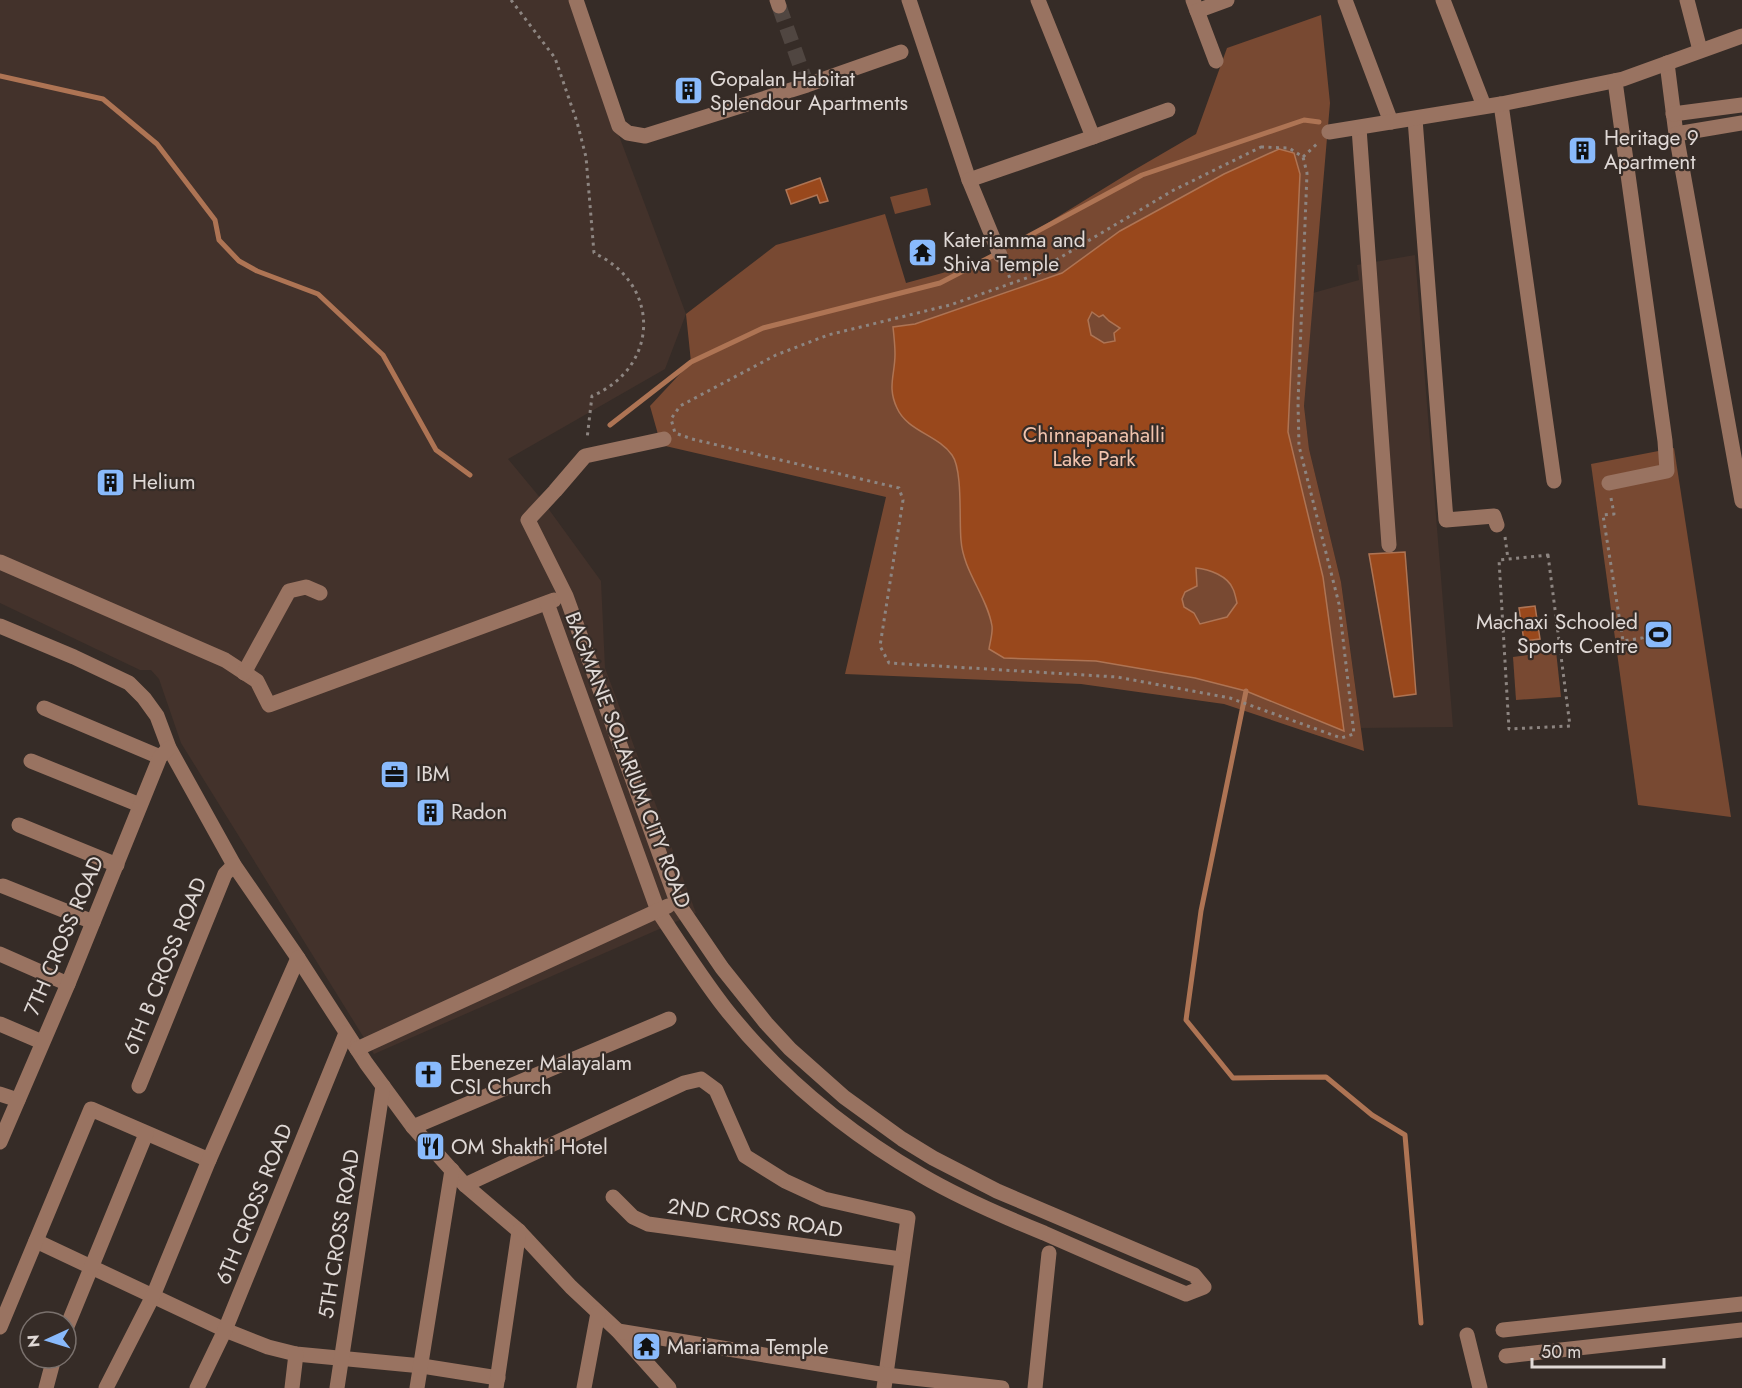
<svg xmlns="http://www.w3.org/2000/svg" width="1742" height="1388" font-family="Jost,sans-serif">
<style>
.built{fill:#43322b}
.green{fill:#784932}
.water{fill:#99481c;stroke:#ae7454;stroke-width:1.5;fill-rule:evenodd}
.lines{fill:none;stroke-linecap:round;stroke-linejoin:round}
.stream{stroke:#ae7454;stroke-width:5}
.minor-tunnel{stroke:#504641;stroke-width:15;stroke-dasharray:15 8;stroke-linecap:butt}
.path{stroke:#8d8581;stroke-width:3;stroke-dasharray:3 4.5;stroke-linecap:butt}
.minor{stroke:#997361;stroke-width:15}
.labels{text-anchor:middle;stroke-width:4.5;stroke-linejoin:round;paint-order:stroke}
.poi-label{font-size:21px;fill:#e0d9d6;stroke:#362c27;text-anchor:start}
.park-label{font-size:21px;fill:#f2c4ae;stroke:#362c27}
.street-label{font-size:21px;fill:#e0d9d6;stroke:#362c27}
</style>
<rect width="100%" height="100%" fill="#362c27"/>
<g class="built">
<path d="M0,0H568L686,314L665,369L508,459L542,500L601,581L605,668L696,913L374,1054L181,743L159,679L151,670H140L0,603Z"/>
<path d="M1415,255L1453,727L1361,728L1341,582L1309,449L1304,406L1313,293L1359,280L1357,265Z"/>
</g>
<g class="green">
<path d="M1321,15L1330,103L1304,406L1309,449L1341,582L1364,751L1224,704L1081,684L845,674L886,497L661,445L650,406L691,362L686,314L776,245L885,214L906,283L986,261L1129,173L1196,134L1227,48Z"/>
<path d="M927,188L931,205L895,214L890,197Z"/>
<path d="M1674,448L1731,817L1638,805L1591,464Z"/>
<path d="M1556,651L1561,697L1516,700L1513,657Z"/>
</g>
<g class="water">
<path d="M1279,149L1294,153L1300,174L1288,432L1323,577L1344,731L1246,691L1195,678L1096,661L1004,658L989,649C990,642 993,633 992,626C987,596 963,571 961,540C959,521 963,470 952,455C938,435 907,431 897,408C887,387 895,375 895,354C895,345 894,336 893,327L915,324L1062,273L1120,231L1224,174ZM1092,312L1099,317L1103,315L1109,321L1120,328L1114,333L1115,341L1104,343L1091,335L1088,320ZM1196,568C1209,569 1228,576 1233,589C1235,593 1236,599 1237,603L1227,617L1200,624L1194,613L1184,607L1182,599L1185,592L1197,586Z"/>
<path d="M820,178L828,201L820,203L817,195L791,204L786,190Z"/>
<path d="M1405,552L1416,694L1394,697L1369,554Z"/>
<path d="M1535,606L1540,639L1524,641L1519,608Z"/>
</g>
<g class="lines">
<g class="stream">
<path d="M0,76L103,99L157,144L215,220L219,240L239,261L257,271L318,294L383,355L436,450L470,475"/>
<path d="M1010,246L1142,175L1304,120L1319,122"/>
<path d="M610,425L691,362L763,328L940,283L998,253"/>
<path d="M1246,691L1201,911L1186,1020L1233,1078L1326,1077L1372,1115L1405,1135L1421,1323"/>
</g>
<path class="minor-tunnel" d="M779,6L807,85"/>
<g class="path">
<path d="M511,0L555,58L577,122L586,157L594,253C661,284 660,367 592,396L587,439"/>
<path d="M1261,147L1289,148L1303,157L1307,173L1298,403L1299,446L1339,604L1354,734L1341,738L1230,698L1117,677L889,663L880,646L903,500L899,488L692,439L675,433L671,419L680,406L776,355L828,335L950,305L1038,274L1056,260L1172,191Z"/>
<path d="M1303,157L1319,142"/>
<path d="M1006,268L1012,284"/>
<path d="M1611,498L1614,514L1603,515L1623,641L1642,638L1643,642"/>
<path d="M1505,537L1508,559"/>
<path d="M1548,555L1570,726L1509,729L1499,560Z"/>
</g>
<g class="minor">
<path d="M576,0L619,126L628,133L645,136L807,85L901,52"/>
<path d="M777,0L779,6"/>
<path d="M909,0L969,180L1000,255"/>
<path d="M1193,0L1216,61"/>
<path d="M1345,0L1391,122"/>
<path d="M1443,0L1484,106"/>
<path d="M1687,0L1700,50"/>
<path d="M1197,11L1227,0"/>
<path d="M1667,63L1676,134L1742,501"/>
<path d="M1501,104L1554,481"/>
<path d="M1673,114L1742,105"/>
<path d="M1415,119L1446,520L1494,516L1497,525"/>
<path d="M1359,128L1389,545"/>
<path d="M1329,132L1501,104L1623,79L1742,36"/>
<path d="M1676,134L1742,123"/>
<path d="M1093,137L1168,110"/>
<path d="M969,180L1093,137L1038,0"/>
<path d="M1609,483L1667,471L1665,441L1615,81"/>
<path d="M0,562L225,660L257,681L269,705L554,600"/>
<path d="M547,603L658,911C680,944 701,977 725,1008C778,1075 847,1132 921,1175C960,1198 1002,1216 1044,1233C1091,1254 1138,1274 1186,1294L1204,1287L1194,1275L997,1191L933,1158L902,1139L844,1097L790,1049L766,1023L722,968L677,902L566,596L528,520L555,491L585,456L664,439"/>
<path d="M0,626L74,657L129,683L144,698L157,716L169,748L234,865L298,958L366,1063L413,1127L465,1185L519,1231L571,1287L618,1331L669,1388"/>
<path d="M244,673L289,591L306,587L320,593"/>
<path d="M44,708L160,757"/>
<path d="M31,761L140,805"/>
<path d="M19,825L117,865"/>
<path d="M3,886L93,922"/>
<path d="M0,954L68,984"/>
<path d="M0,1024L42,1042"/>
<path d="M357,1049L668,906"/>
<path d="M139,1086L225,874L234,865"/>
<path d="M0,1094L18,1100"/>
<path d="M413,1127L669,1019"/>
<path d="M0,1142L68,984L160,757L169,748"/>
<path d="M465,1185L684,1083L701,1079L716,1090L745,1156L785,1181L824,1199L908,1218L884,1388"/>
<path d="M613,1197L633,1217L648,1224L901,1259"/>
<path d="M36,1241L225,1330L268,1347L296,1354L422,1366L498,1378"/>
<path d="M0,1327L91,1109L209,1160"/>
<path d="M66,1329L146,1134"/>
<path d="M1503,1330L1742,1304"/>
<path d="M618,1331L886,1375L1002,1388"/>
<path d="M1467,1335L1480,1388"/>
<path d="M1506,1356L1742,1330"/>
<path d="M46,1388L54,1358"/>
<path d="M106,1388L153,1296L209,1160L298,958"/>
<path d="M197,1388L225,1330L346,1033"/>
<path d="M292,1388L296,1354"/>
<path d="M337,1388L383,1086"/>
<path d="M417,1388L452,1170"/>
<path d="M496,1388L519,1231"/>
<path d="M584,1388L598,1313"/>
<path d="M1035,1388L1049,1253"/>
</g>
</g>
<defs>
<symbol id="building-square" viewBox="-11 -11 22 22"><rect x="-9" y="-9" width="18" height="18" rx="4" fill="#89bafc" stroke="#362c27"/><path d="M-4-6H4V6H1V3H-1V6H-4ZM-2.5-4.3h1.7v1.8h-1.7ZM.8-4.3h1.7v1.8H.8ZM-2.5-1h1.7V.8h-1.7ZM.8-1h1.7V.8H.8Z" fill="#111"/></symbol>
<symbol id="temple-square" viewBox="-11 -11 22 22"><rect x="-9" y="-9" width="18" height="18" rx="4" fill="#89bafc" stroke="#362c27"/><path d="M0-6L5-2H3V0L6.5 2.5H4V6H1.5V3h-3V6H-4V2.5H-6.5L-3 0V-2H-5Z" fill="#111"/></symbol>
<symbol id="stadium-square" viewBox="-11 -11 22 22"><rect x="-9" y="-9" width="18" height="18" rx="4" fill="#89bafc" stroke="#362c27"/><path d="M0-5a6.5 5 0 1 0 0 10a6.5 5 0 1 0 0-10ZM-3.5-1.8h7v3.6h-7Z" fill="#111"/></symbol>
<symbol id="office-square" viewBox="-11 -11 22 22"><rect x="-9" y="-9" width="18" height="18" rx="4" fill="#89bafc" stroke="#362c27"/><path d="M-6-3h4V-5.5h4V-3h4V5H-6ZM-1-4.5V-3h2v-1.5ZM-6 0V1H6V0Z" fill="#111"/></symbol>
<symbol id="church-square" viewBox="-11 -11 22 22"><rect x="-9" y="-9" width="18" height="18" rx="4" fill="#89bafc" stroke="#362c27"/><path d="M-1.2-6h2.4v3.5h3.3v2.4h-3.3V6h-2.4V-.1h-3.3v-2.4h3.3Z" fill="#111"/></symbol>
<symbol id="restaurant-square" viewBox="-11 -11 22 22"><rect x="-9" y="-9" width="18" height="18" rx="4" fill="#89bafc" stroke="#362c27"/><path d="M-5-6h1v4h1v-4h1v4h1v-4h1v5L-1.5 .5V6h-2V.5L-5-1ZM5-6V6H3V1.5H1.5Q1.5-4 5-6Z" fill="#111"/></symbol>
</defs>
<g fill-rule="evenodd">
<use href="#building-square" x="672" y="74" width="33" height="33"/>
<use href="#building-square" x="1566" y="134" width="33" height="33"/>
<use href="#temple-square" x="906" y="236" width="33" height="33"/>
<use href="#building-square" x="94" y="466" width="33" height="33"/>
<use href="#stadium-square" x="1642" y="618" width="33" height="33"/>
<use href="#office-square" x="378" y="758" width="33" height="33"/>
<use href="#building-square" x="414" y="796" width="33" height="33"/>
<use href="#church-square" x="412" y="1058" width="33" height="33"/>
<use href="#restaurant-square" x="414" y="1130" width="33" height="33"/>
<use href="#temple-square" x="630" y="1330" width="33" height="33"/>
</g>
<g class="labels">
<g class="poi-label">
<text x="710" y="86">Gopalan Habitat<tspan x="710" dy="24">Splendour Apartments</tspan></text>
<text x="1604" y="145">Heritage 9<tspan x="1604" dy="24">Apartment</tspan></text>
<text x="943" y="247">Kateriamma and<tspan x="943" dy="24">Shiva Temple</tspan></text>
<text x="132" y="489">Helium</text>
<text x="1638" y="629" text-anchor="end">Machaxi Schooled<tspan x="1638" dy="24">Sports Centre</tspan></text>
<text x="416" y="781">IBM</text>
<text x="451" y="819">Radon</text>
<text x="450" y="1070">Ebenezer Malayalam<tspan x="450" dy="24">CSI Church</tspan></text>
<text x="451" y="1154">OM Shakthi Hotel</text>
<text x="667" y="1354">Mariamma Temple</text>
</g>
<g class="park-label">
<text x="1094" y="442">Chinnapanahalli<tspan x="1094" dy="24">Lake Park</tspan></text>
</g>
<g class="street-label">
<text transform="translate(628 760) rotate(69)" y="7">BAGMANE SOLARIUM CITY ROAD</text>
<text transform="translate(64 936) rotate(-67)" y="7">7TH CROSS ROAD</text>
<text transform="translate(165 966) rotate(-68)" y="7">6TH B CROSS ROAD</text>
<text transform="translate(254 1204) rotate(-68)" y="7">6TH CROSS ROAD</text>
<text transform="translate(755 1218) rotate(8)" y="7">2ND CROSS ROAD</text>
<text transform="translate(339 1234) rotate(-81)" y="7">5TH CROSS ROAD</text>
</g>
</g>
<g transform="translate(48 1340) rotate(266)"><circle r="28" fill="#362c27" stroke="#7a716d" stroke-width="1.5"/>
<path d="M0-4.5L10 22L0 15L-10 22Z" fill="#89bafc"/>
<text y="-9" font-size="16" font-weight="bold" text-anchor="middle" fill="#e0d9d6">N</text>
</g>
<path d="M1532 1358v9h132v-9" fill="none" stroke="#e0d9d6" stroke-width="3"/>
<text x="1541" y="1358" font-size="18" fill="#e0d9d6" stroke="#362c27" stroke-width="4.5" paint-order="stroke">50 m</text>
</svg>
